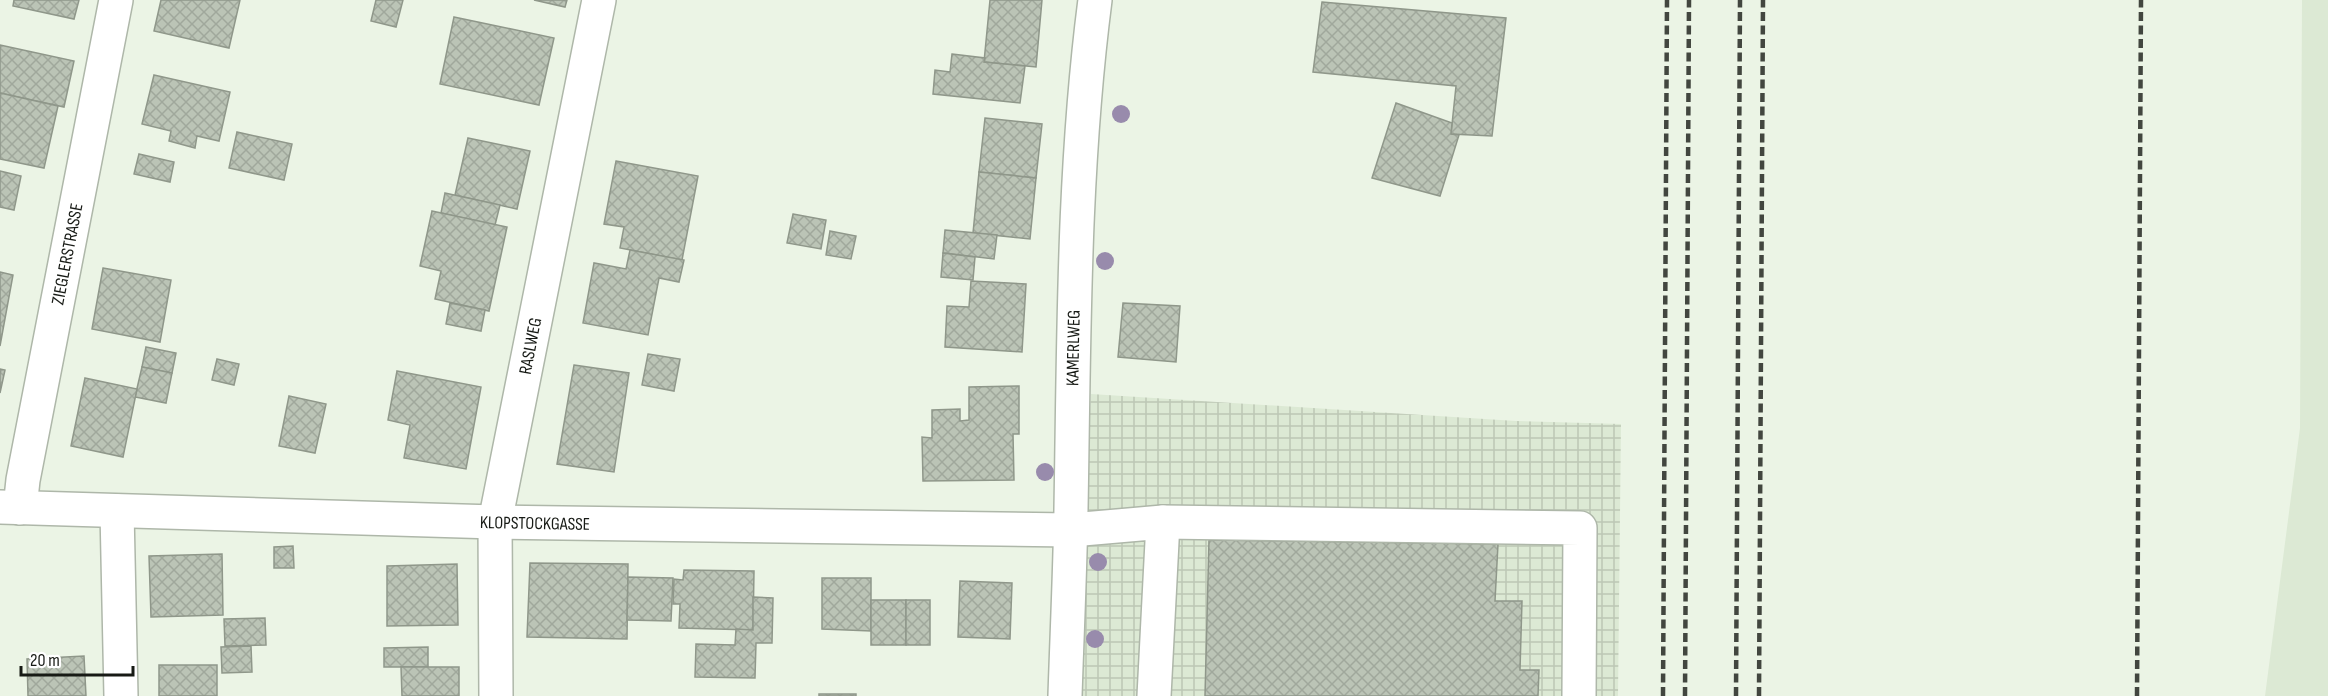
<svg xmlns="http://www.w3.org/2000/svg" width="2328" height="696" font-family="'Sofia Sans Condensed',sans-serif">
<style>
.built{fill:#dce9d4}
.industrial{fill:url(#industrial-grid)}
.building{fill:url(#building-cross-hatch);stroke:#8f978a;stroke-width:1.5}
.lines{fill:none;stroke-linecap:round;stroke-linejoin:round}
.minor-casing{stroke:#aeb7a9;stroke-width:36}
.minor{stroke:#fff;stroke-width:33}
.rail{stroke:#42463f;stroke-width:4.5;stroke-dasharray:9 4.5;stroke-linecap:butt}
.tree{fill:#988bac}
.labels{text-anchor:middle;stroke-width:4.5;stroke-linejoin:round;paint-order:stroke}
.street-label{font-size:18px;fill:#171a15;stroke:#fff}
</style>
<defs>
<pattern id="industrial-grid" width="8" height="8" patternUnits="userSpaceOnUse" patternTransform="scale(1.5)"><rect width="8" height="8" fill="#dce9d4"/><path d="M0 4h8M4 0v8" fill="none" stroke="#bcc7b5"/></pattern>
<pattern id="building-cross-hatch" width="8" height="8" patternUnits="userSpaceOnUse" patternTransform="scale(1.5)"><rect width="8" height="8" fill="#bbc4b6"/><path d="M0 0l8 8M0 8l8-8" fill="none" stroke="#a0a89c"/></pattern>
</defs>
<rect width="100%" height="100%" fill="#ebf4e5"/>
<path class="built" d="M2302,0H2328V696H2265L2300,428Z"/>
<path class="industrial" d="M1091,394L1516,421L1621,424L1618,696H1079L1083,525Z"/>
<g class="building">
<path d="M14,0H79L74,19L13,6Z"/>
<path d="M161,0H240L229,48L154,31Z"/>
<path d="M376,0H403L396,27L371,21Z"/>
<path d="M534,0H567L565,7Z"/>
<path d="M990,0H1042L1036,67L984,62Z"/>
<path d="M1322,2L1506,18L1492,136L1451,134L1456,86L1313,72Z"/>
<path d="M454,17L554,38L539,105L440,84Z"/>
<path d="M0,45L74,61L64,107L0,93Z"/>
<path d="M952,54L985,58L984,62L1025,66L1020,103L933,94L935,70L950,72Z"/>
<path d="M154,75L230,92L219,141L197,136L195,148L169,141L171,131L142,124Z"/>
<path d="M0,93L58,106L44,168L0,159Z"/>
<path d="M1396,103L1452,123L1451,134L1459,135L1440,196L1372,178Z"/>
<path d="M985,118L1042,124L1036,178L979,172Z"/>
<path d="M237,132L292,144L284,180L229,168Z"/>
<path d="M468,138L530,151L517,209L455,195Z"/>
<path d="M139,154L174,162L170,182L134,174Z"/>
<path d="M616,161L698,176L682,260L620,248L624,227L604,224Z"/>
<path d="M0,171L21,176L14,210L0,207Z"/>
<path d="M979,172L1036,178L1030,239L973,233Z"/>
<path d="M445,193L500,205L495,225L441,213Z"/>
<path d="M432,211L507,227L489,311L435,299L441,271L420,266Z"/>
<path d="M793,214L826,220L821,249L787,243Z"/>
<path d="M945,230L997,235L994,259L943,253Z"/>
<path d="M830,231L856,236L851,259L826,255Z"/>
<path d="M630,250L684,260L679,282L659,278L648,335L583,323L594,263L626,269Z"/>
<path d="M943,253L975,257L973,280L941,277Z"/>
<path d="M103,268L171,280L160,342L92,329Z"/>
<path d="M0,272L13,275L0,346Z"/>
<path d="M971,281L1026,284L1022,352L945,347L947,306L969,307Z"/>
<path d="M450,303L485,310L481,331L446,324Z"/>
<path d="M1123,303L1180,306L1176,362L1118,357Z"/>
<path d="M146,347L176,353L172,373L142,367Z"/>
<path d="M648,354L680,359L674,391L642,385Z"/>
<path d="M217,359L239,364L234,385L212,380Z"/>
<path d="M574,365L629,373L614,472L557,464Z"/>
<path d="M142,367L172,373L166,403L135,397Z"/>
<path d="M0,369L5,370L0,393Z"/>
<path d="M397,371L481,387L466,469L404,458L410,425L388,420Z"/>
<path d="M85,378L137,389L123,457L71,446Z"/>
<path d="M1019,386V434H1013L1014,480L923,481L922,437L932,438V410L960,409V421L969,420V387Z"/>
<path d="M289,396L326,404L315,453L279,446Z"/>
<path d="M1209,540L1498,544L1495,601H1522L1520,670H1539L1538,696H1205Z"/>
<path d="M293,546L294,568H274V547Z"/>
<path d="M222,554L223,615L151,617L149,556Z"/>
<path d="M530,563L628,564L627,639L527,637Z"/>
<path d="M457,564L458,625L387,626V566Z"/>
<path d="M684,570L754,571L753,630L679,628L680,604H673L674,579L683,580Z"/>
<path d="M628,577L673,578L671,621L627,620Z"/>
<path d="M822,578H871V631L822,629Z"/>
<path d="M960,581L1012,583L1010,639L958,637Z"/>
<path d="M753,597L773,598L772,643H756L755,678L695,677L696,644L735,645L736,629L753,630Z"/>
<rect x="871" y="600" width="35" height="45"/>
<rect x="906" y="600" width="24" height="45"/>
<path d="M265,618L266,645L225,646L224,619Z"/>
<path d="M251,646L252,672L222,673L221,647Z"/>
<path d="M428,647V667H384V648Z"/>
<path d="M84,656L86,696H28L27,659Z"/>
<rect x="159" y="665" width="58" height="31"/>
<path d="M401,667H459V696H402Z"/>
<rect x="819" y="694" width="37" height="2"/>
</g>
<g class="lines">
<defs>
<g id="minor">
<path d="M0,507L495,522L1071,530L1163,522L1154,696"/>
<path d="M20,508L23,480L116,0"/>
<path d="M117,511L121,696"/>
<path d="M1163,522L1580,528L1579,696"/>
<path d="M496,696L495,522L599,0"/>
<path d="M1065,696C1067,634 1070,572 1071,509C1074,338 1073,170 1095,0"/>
</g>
</defs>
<use href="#minor" class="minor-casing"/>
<use href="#minor" class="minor"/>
<g class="rail">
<path d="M1663,696L1667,0"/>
<path d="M1685,696L1689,0"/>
<path d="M1736,696L1740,0"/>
<path d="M1759,696L1763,0"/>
<path d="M2137,696L2141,0"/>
</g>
</g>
<g class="tree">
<circle cx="1121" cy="114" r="9"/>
<circle cx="1105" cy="261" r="9"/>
<circle cx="1045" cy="472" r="9"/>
<circle cx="1098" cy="562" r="9"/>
<circle cx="1095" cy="639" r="9"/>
</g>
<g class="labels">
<g class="street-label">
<text transform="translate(67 254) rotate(-79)" y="6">ZIEGLERSTRASSE</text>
<text transform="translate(530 346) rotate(-79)" y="6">RASLWEG</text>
<text transform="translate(1073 348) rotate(-89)" y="6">KAMERLWEG</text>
<text transform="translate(535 523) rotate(1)" y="6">KLOPSTOCKGASSE</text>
</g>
</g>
<path d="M21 666v9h112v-9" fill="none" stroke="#171a15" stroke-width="3"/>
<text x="30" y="666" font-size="18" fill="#171a15" stroke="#ffffff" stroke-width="4.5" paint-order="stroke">20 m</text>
</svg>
